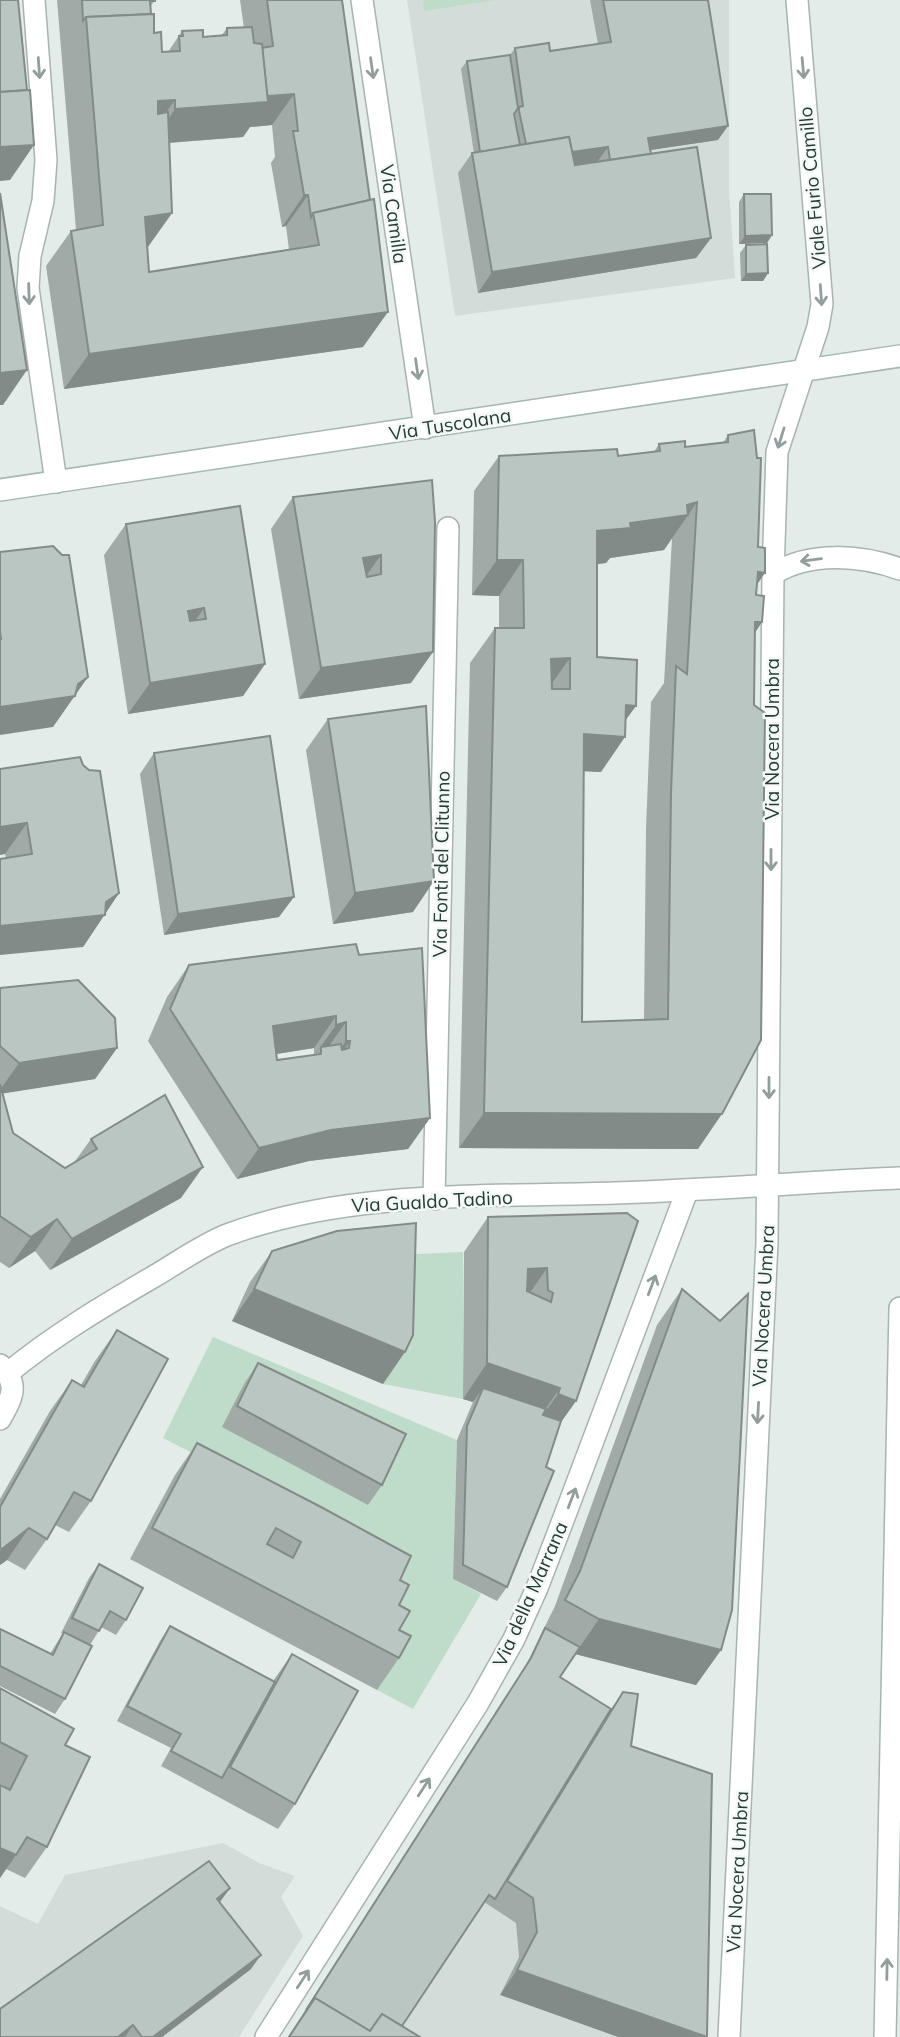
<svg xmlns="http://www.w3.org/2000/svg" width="900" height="2037" font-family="Mulish,sans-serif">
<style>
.built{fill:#d2dcd8}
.green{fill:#bfdbc9}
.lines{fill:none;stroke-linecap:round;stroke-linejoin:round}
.minor-casing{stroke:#a7b4b0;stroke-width:24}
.secondary-casing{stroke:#a4b7b1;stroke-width:24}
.minor{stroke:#fff;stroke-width:21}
.secondary{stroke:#fff;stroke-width:21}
.wall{fill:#a0aaa7;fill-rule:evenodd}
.shaded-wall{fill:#828b88}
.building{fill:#bac6c2;stroke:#828b88;stroke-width:2;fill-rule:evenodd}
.oneway{stroke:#929e9b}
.labels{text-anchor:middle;stroke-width:5;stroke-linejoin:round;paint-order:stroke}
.street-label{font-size:19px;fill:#253c37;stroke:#f4f9f7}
</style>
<rect width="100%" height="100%" fill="#e4ece9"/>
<g class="built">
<path d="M407,0H729V189L735,278L455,316Z"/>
<path d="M223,1843L259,1863L295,1876L281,1897L303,1936L239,2037H0V1906L38,1924L65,1875Z"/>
<path d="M484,1902L516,1923L519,1957L500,1995L618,2037H394Z"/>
</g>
<g class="green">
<path d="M423,0H494L424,11Z"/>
<path d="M463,1252V1399L383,1384L394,1255Z"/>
<path d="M213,1337L457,1440L453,1579L481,1594L413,1709L377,1690L388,1667L312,1515L163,1438Z"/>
</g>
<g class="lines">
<defs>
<g id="minor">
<path d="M34,0L46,160L43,201L30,256L28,288L56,482"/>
<path d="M362,0L425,428"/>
<path d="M773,574C810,551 860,555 900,569"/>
<path d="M434,1199L448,528"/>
<path d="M0,1365C20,1384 12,1398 0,1419"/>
<path d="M8,1373C53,1336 103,1306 153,1277C177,1263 202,1245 227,1235C347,1190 488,1197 615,1193C710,1190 805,1182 900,1178"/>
<path d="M266,2037L478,1703L514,1639L537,1588L565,1515L687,1191"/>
<path d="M729,2037L767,1242L773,574L777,452L818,327L822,304L797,0"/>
<path d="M885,2037L900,1308"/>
</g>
<path id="secondary" d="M0,490L900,356"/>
</defs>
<use href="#minor" class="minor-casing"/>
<use href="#secondary" class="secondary-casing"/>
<use href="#minor" class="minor"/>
<use href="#secondary" class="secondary"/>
</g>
<g class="wall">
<path d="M57,0H155L150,7L151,14L154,33L162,52H168L182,31L203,37L222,35L227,28H244L240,0H342L363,347L64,389L46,266L71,231L76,230ZM272,125L275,157L271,163L282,227L286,226L289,250L149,272L148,247L172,213L169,143L243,137L250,127Z"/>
<path d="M590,0H708L718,140L650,150L651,154L711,238L696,258L478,293L458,173L472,153H474L461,69L467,61L510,55L515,48L550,51L598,44ZM598,161V162L575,165Z"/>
<path d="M744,194L772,235L767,243L739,244V202Z"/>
<path d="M746,245L768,273L763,281H741L740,253Z"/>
<path d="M728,435L757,585L756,595L762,622L755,633L698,1149L459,1148L470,663L495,628H499V596L472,595L474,491L499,456H618L654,452L659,444L685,447L723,443ZM672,538L664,683L651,702L646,829L644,1020L582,1022L583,771L601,772L626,720L597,657V564L606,563L610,558L664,550Z"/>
<path d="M432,480L411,683L299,699L271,529L293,497Z"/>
<path d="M126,524L265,664L243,696L128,714L104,555Z"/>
<path d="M328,719L413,912L333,924L306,750Z"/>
<path d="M154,753L279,917L164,935L140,774Z"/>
<path d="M0,769L119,893L83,947L6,858L5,854L0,855Z"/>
<path d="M359,955L430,1118L408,1149L309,1161L237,1179L148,1041L167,997L189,965ZM314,1048V1055L277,1060L276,1054Z"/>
<path d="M0,988L117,1048L95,1079L3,1093L13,1133L65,1168L73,1164L91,1139L181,1198L50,1270L35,1251L9,1268L0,1262Z"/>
<path d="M627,1213L576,1401L561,1422L507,1587L497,1601L453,1579L457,1440L473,1402L463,1399L464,1252L488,1217Z"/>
<path d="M272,1251L383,1384L232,1321L250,1282Z"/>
<path d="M682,1289L721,1650L696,1685L575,1654L560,1677L611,1709L623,1692L631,1746L712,1774L500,1995L519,1957L516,1923L484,1902L402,2026L420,2037H288L526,1665L555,1606L657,1325Z"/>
<path d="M117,1330L91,1501L69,1532L55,1525L47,1539L25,1570L7,1560L0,1565V1499L50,1411L72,1380L81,1385L95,1361Z"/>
<path d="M258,1363L382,1485L368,1505L222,1427L244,1384Z"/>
<path d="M197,1443L400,1580L399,1658L377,1690L130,1559L175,1475Z"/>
<path d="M99,1564L126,1620L116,1635L101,1627L90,1645L65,1699L55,1714L0,1686V1629L50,1654L63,1633H61L89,1578Z"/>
<path d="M170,1626L273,1681L292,1654L295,1804L278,1829L161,1766L171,1748L117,1721L160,1641Z"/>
<path d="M0,1688L65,1745L47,1847L25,1878L6,1869L0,1878L5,1787L0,1784Z"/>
<path d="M219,1902L251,1969L162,2037H0Z"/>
</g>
<g class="shaded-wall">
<path d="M294,94L272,125L250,127L243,137L151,144L175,109L265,102L269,96Z"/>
<path d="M175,100L150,135L158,101Z"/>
<path d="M728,126L718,140L637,152L648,138Z"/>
<path d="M34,145L10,180L0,181V147Z"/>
<path d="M608,147L598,161L557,167L567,153Z"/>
<path d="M304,195H308L286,226L282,227Z"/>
<path d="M172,213L147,248L145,217Z"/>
<path d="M772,235L767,243L739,244L745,236Z"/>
<path d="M711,238L696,258L478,293L492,272Z"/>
<path d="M768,273L763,281H741L746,274Z"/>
<path d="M388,312L363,347L64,389L89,354Z"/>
<path d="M27,370L3,405H0V373Z"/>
<path d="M697,502L664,550L610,558L606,563L572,567L597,531L630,523Z"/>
<path d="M381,555L359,586L363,558Z"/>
<path d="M497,560H523L499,596L472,595Z"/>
<path d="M758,572L765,573L740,609Z"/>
<path d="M204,608L182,640L188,611Z"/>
<path d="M755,622H762L738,657Z"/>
<path d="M433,652L411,683L299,699L321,668Z"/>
<path d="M570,658L545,693L551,659Z"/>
<path d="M265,664L243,696L128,714L150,683Z"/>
<path d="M88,677L53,727L0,735V707L78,684Z"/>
<path d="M626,705L636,706L614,736L625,737L601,772L559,770L584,734Z"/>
<path d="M27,823L5,854L0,855V827Z"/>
<path d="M434,881L413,912L333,924L355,893Z"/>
<path d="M119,893L83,947L0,955V926L106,902Z"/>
<path d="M294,897L279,917L164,935L178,914Z"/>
<path d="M336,1016L314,1048L251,1058L273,1026Z"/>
<path d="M346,1022L324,1053L321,1047L314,1056L336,1025Z"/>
<path d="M346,1041H350L328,1072L324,1073Z"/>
<path d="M117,1048L95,1079L0,1094V1090L19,1063Z"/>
<path d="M484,1113L722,1114L698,1149L459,1148Z"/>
<path d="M430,1118L408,1149L309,1161L237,1179L259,1148L331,1130Z"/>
<path d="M203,1167L181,1198L50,1270L72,1239Z"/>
<path d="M57,1219L35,1251L9,1268L31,1237Z"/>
<path d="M547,1268L523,1303L528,1269Z"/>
<path d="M254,1289L405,1352L383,1384L232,1321Z"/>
<path d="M487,1363L560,1388L535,1424L483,1388L473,1402L463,1399Z"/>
<path d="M558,1394L576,1401L551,1436L533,1429Z"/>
<path d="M29,1528L7,1560L0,1565V1551L2,1549Z"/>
<path d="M599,1619L721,1650L696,1685L575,1654Z"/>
<path d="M0,1848L16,1855L0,1878Z"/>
<path d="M230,1888L220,1902L217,1899Z"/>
<path d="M261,1955L251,1969L162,2037H153Z"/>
<path d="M517,1970L705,2037H618L500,1995Z"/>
<path d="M133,2025L125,2037H118Z"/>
</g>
<g class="building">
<path d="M0,0H18L27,90L0,92Z"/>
<path d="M82,0H155V1H150L151,14L86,17L83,21Z"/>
<path d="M267,0H342L370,200L313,213L311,217L308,195H304L293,131H298L294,94L269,96L267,95L262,48L273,46Z"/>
<path d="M603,0H708L728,126L648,138L651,154L610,160L608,147L572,152L569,137L526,144L519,111V107L523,106L515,48L549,43L550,51L611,42Z"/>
<path d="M154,14V33L161,32L162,52L180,51L179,36H183L182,31L203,30V37L227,35V28L252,27L254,43L262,44L268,102L175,109V100L158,101V114L168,112L172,213L145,217L149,272L319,245L313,213L374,199L388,312L89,354L71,231L103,225L86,17Z"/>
<path d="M510,55L518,108L514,114L520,145L480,152L467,61Z"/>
<path d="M30,90L34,145L0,147V92Z"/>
<path d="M569,137L575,165L697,147L711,238L492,272L472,153Z"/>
<path d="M0,193L27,370L0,373Z"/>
<path d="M744,194H771L772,235L745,236Z"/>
<path d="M767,244L768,273L746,274V245Z"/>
<path d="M754,430L757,458H761L758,547L765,548V573L758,572L756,595L764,596L762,622H755L754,705L765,713L761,1040L722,1114L484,1113L495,628H524L523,560H497L499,456L617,449L618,456L660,451L659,444L685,441V447L728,442V435ZM697,502L687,674L676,666L671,793L668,1019L582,1022L584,734L625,737L626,705L636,706L637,660L597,657V531L631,528L630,523L688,515L687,505ZM570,658V689H552L551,659Z"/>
<path d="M432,480L435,522L433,652L321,668L293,497ZM381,555V574L367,577L363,558Z"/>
<path d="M240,506L265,664L150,683L126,524ZM204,608L206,619L190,621L188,611Z"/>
<path d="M53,546L62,555H69L88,677L78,684L75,696L0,707V639H1L0,631V552Z"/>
<path d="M426,706L434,881L355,893L328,719Z"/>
<path d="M270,736L294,897L178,914L154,753Z"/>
<path d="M80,757L83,765L89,770L100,771L119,893L106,902L105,915L0,926V859L32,854L27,823L0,827V769Z"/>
<path d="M356,944L359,955L422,948L430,1118L331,1130L259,1148L170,1009L189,965ZM336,1016V1025L346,1022V1041H350L349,1048L342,1050L341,1044L321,1047V1054L277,1060L273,1026Z"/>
<path d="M78,980L115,1018L117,1048L19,1063L0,1046V988Z"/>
<path d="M0,1084L13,1133L65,1168L97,1149L91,1139L165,1095L203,1167L72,1239L57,1219L31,1237L0,1216Z"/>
<path d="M627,1213L638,1221L576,1401L558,1394L560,1388L487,1363L488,1217ZM547,1268L548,1290L553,1293L551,1302L527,1291L528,1269Z"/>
<path d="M416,1223L413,1335L405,1352L254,1289L272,1251L337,1231Z"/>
<path d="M682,1289L720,1321L748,1294L732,1610L721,1650L599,1619L565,1600L580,1571Z"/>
<path d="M117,1330L168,1359L91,1501L74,1492L47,1539L29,1528L2,1549L0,1548V1507L72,1380L84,1387Z"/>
<path d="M258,1363L406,1434L382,1485L237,1406Z"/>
<path d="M483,1388L546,1409L543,1415L561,1421L546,1467L554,1471L507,1587L463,1565L467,1426Z"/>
<path d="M197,1443L321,1507L411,1556L400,1580L409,1585L399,1605L410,1611L399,1630L411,1636L399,1658L152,1528ZM276,1528L301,1542L293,1558L267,1544Z"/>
<path d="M99,1564L143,1588L126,1620L110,1611L99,1631L72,1618Z"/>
<path d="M170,1626L275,1682L222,1778L171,1751L181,1734L127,1706Z"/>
<path d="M545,1628L580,1647L560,1677L611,1709L495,1899L489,1895L402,2026L382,2014L370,2031L315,1998L306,2010L531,1658Z"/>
<path d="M0,1629L53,1655L64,1632L92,1646L65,1699L0,1666Z"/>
<path d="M292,1654L358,1691L295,1804L230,1767Z"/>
<path d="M0,1688L74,1729L65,1745L90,1757L47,1847L27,1837L16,1855L0,1848V1785L10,1790L27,1756L0,1742Z"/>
<path d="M623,1692L638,1694L631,1746L712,1774L707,2037L517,1970L537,1932L533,1898L507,1881Z"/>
<path d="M209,1861L230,1888L217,1899L261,1955L153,2037H142L133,2025L118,2037H0V2009Z"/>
<path d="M315,1998L370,2031L382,2014L420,2037H289Z"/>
</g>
<defs><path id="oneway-shaft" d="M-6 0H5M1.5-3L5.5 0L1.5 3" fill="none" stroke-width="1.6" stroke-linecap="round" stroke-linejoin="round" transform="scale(1.75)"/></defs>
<g class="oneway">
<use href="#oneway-shaft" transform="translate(39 68) rotate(86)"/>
<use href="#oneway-shaft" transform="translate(372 68) rotate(82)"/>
<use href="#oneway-shaft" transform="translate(803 68) rotate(85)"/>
<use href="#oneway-shaft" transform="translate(29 294) rotate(88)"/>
<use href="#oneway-shaft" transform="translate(821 295) rotate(86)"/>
<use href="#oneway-shaft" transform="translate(417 369) rotate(82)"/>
<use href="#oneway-shaft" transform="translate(781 438) rotate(107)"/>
<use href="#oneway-shaft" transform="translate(811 560) rotate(173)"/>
<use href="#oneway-shaft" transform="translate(771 860) rotate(90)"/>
<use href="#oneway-shaft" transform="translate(769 1088) rotate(90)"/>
<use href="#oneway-shaft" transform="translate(652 1285) rotate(-69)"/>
<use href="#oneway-shaft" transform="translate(758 1413) rotate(93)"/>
<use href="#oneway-shaft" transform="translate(572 1498) rotate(-69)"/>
<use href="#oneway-shaft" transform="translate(424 1787) rotate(-57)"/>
<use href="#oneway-shaft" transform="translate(887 1969) rotate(-89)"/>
<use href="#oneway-shaft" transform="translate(303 1979) rotate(-57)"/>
</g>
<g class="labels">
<g class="street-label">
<text transform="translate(812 188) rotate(-95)" y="7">Viale Furio Camillo</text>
<text transform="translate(394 214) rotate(82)" y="7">Via Camilla</text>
<text transform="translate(450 424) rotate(-9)" y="7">Via Tuscolana</text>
<text transform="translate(772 739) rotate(-90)" y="7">Via Nocera Umbra</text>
<text transform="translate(441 864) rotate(-89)" y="7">Via Fonti del Clitunno</text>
<text transform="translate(432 1201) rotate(-3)" y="7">Via Gualdo Tadino</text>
<text transform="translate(763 1306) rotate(-87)" y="7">Via Nocera Umbra</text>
<text transform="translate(530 1594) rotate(-66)" y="7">Via della Marrana</text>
<text transform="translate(737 1872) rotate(-87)" y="7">Via Nocera Umbra</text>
</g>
</g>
</svg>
